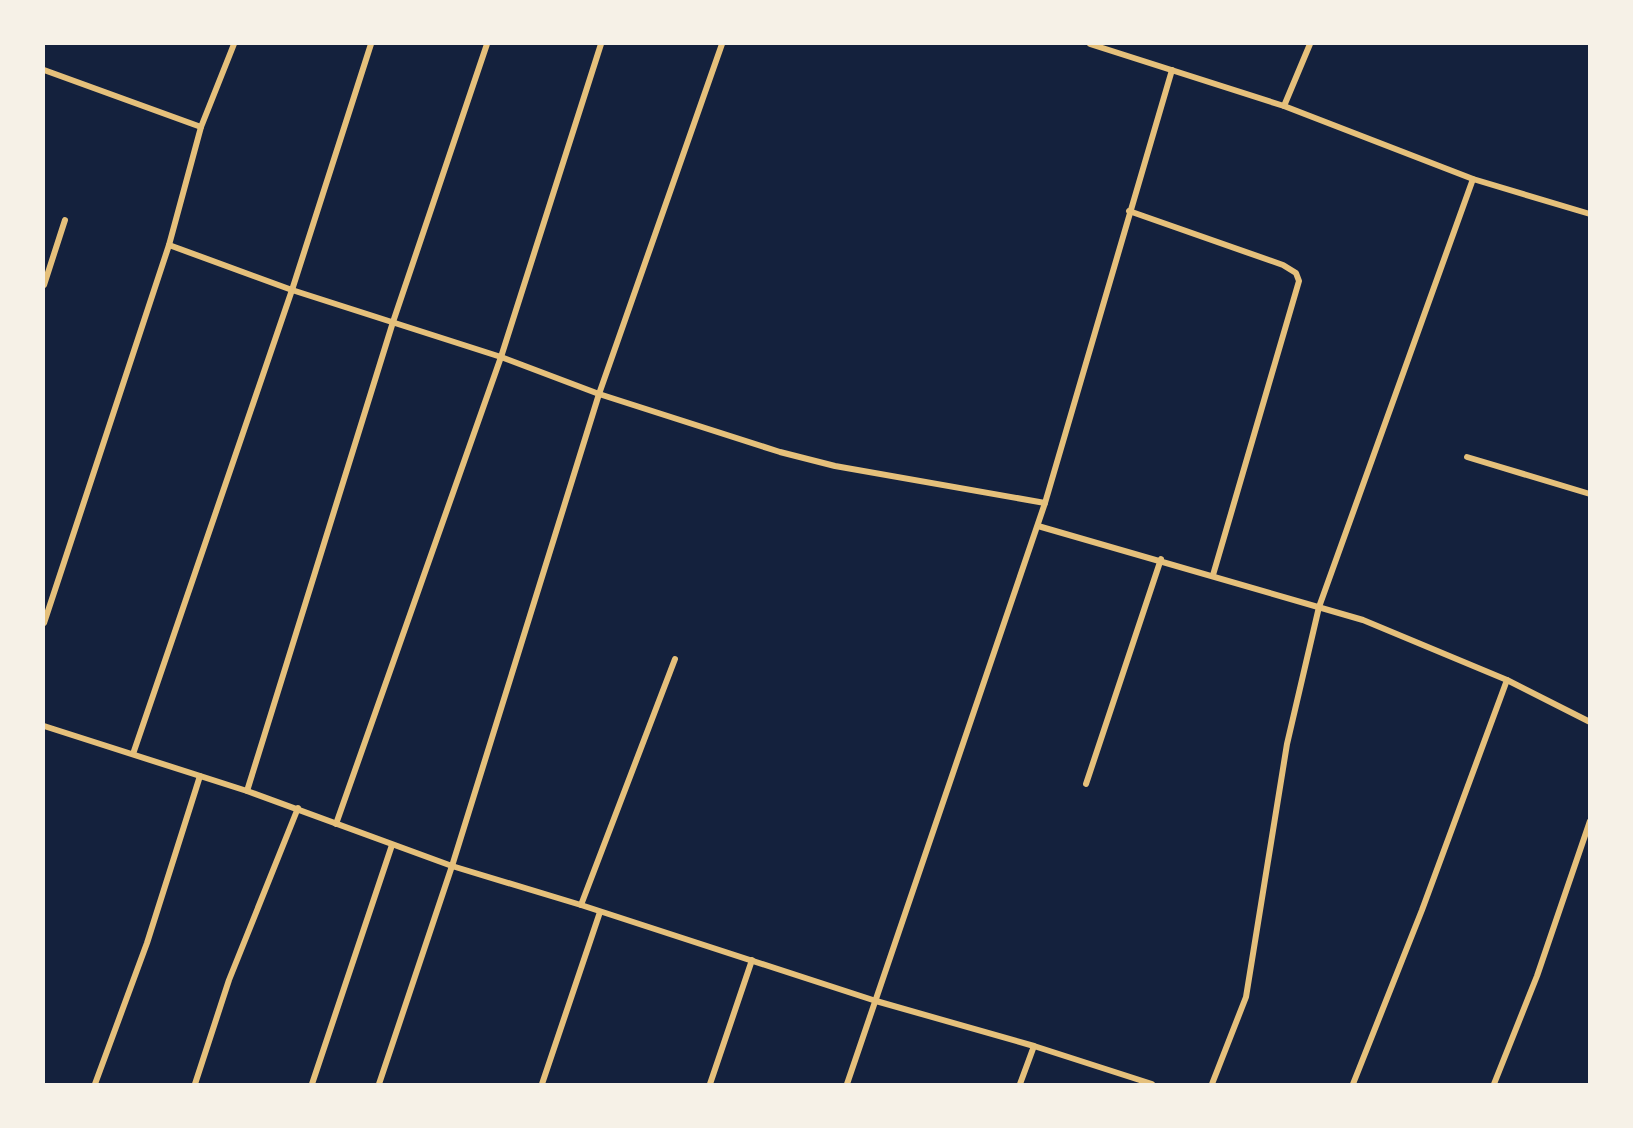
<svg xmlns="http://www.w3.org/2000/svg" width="1633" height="1128" font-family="Figtree,sans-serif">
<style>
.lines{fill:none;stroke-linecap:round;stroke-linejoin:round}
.minor{stroke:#e5c07b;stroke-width:6}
</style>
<rect width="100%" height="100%" fill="#14213d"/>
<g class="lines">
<g class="minor">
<path d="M1090,44L1284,106L1473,179L1590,214"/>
<path d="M44,70L201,127"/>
<path d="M1284,106L1310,44"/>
<path d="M1129,211L1283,265L1296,273L1299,281L1213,575"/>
<path d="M169,245L292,290L501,357L599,394L780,452L835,466L1045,503"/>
<path d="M44,285L65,220"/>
<path d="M1467,457L1590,494"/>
<path d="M1038,526L1363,620L1507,680L1590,722"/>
<path d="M44,623L169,245L201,127L234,44"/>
<path d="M44,726L247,791L452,866L581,905L876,1001L1034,1046L1152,1084"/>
<path d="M133,754L292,290L371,44"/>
<path d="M1086,784L1161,559"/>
<path d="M247,791L393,322L487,44"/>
<path d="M336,824L501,357L601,44"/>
<path d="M581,905L675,659"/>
<path d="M95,1084L147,943L200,776"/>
<path d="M195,1084L229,980L298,808"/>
<path d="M312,1084L392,845"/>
<path d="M379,1084L452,866L599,394L722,44"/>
<path d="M542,1084L600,912"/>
<path d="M710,1084L752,960"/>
<path d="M847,1084L1045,503L1172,70"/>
<path d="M1020,1084L1034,1046"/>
<path d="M1212,1084L1246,997L1287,744L1319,607L1473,179"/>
<path d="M1353,1084L1422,910L1507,680"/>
<path d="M1494,1084L1537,976L1590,821"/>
</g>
</g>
<rect width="1633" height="1128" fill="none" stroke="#f6f1e7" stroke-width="90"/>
</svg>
